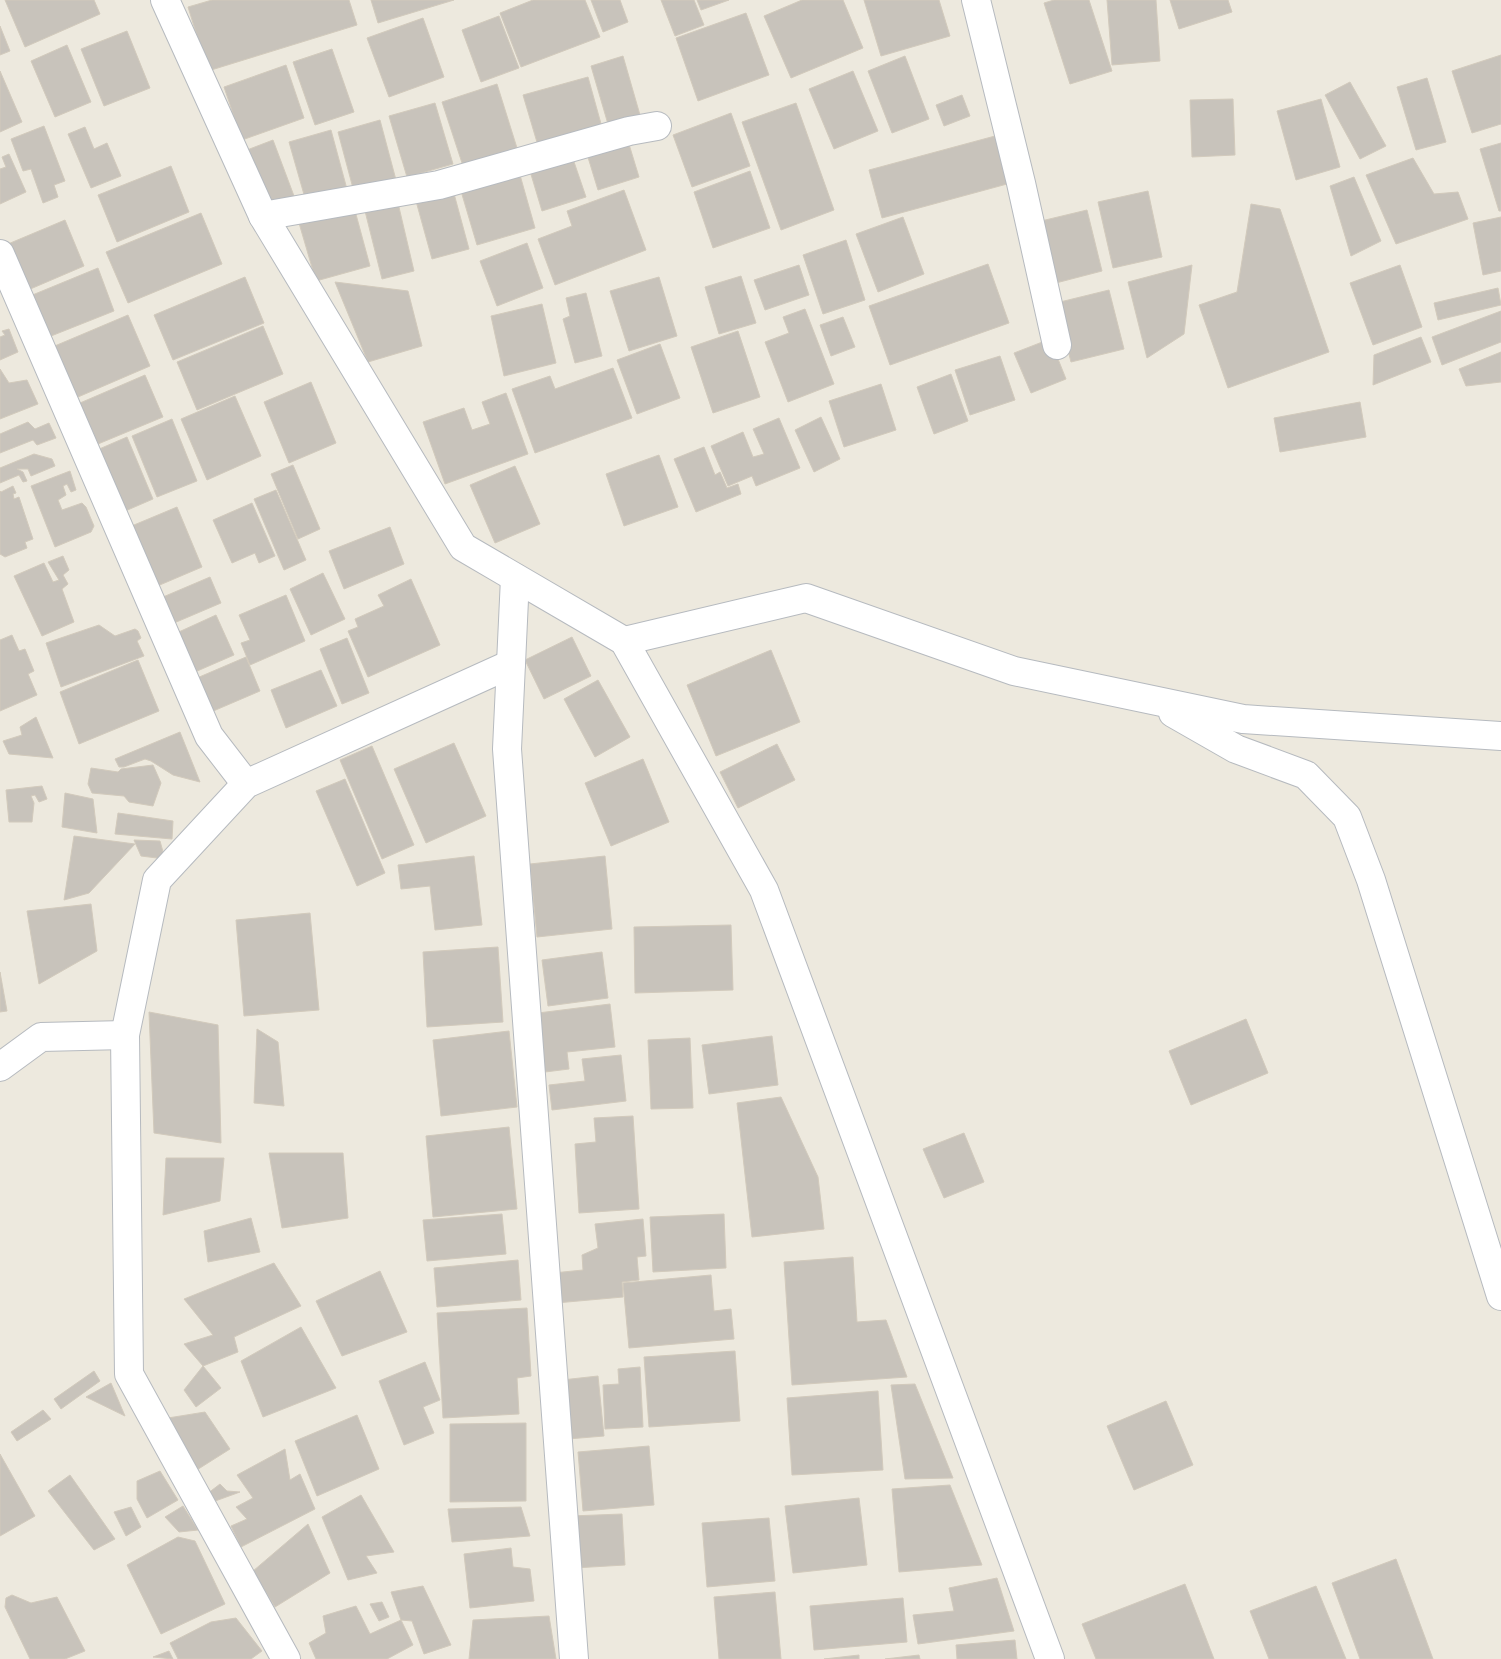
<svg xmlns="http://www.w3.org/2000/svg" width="1501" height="1659" font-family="Commissioner,sans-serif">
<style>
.building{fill:#c8c3bb;stroke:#d2cabc}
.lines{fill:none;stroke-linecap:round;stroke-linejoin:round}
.minor-casing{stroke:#b6babf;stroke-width:30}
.minor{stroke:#fff;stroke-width:28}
</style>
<rect width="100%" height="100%" fill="#ede9de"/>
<g class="building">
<path d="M5,0H94L100,14L25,47Z"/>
<path d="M212,0H349L357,25L208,71L188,7Z"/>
<path d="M371,0H454L378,23Z"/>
<path d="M533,0H585L600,37L521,67L500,13Z"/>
<path d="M591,0H620L628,22L603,32Z"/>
<path d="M661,0H694L704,25L675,36Z"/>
<path d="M697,0H729L701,10Z"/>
<path d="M802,0H843L863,48L791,78L764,16Z"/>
<path d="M864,0H939L950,36L881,56Z"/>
<path d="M1054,0H1089L1112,71L1070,84L1044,3Z"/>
<path d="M1107,0H1156L1160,61L1112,65Z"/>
<path d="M1170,0H1228L1232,12L1179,29Z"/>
<path d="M746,13L769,75L698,101L676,38Z"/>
<path d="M499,16L519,68L481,82L462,30Z"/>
<path d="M423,18L444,77L389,97L367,38Z"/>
<path d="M0,26L10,51L0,55Z"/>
<path d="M127,31L150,88L104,106L81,49Z"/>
<path d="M67,45L91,102L55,117L31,61Z"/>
<path d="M332,49L354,112L315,125L293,62Z"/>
<path d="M1501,55V124L1472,133L1452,71Z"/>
<path d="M623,56L642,122L610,131L591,66Z"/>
<path d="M905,56L929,119L892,133L868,71Z"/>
<path d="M286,65L304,118L242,140L224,87Z"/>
<path d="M0,71L22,122L0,132Z"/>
<path d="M853,71L878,131L834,149L809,89Z"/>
<path d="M588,77L603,131L539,149L523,95Z"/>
<path d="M1427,78L1446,142L1416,150L1397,87Z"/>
<path d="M1350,82L1386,146L1360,159L1325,95Z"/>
<path d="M497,84L517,148L463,166L442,102Z"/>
<path d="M962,95L970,116L944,126L936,105Z"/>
<path d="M1233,99L1235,155L1192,157L1190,100Z"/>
<path d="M1321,99L1340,167L1296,180L1277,111Z"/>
<path d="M435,103L453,164L407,177L389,116Z"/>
<path d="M796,103L834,210L781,230L742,122Z"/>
<path d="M731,113L750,166L692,187L673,135Z"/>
<path d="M380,120L396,180L354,192L338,132Z"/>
<path d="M44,126L65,181L54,185L58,197L43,203L31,169L23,171L11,139Z"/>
<path d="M85,127L94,149L107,143L121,176L91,188L68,134Z"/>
<path d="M331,130L348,193L307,205L289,142Z"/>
<path d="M995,136L1007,184L882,218L869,170Z"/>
<path d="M273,140L294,196L268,206L247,150Z"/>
<path d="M628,141L639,177L598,190L587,154Z"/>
<path d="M1501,143V211H1499L1480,149Z"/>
<path d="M9,154L26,192L0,204V169L6,167L2,157Z"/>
<path d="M572,156L586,197L542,211L530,171Z"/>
<path d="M1413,158L1434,194L1458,192L1468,219L1396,244L1366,175Z"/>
<path d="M171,166L189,212L117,242L98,195Z"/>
<path d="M750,171L770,228L713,248L694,192Z"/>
<path d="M520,175L535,228L477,245L461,191Z"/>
<path d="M1354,177L1381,241L1351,256L1330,186Z"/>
<path d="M453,190L469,249L432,259L416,201Z"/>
<path d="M624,190L646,250L555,285L538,239L572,226L567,211Z"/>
<path d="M1148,191L1162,257L1113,268L1098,202Z"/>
<path d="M398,203L414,271L382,279L365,211Z"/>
<path d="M1251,204L1280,209L1329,352L1228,388L1199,305L1237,292Z"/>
<path d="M354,207L370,266L316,281L299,223Z"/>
<path d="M1087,210L1102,271L1052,284L1037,222Z"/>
<path d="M201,213L222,264L128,303L106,252Z"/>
<path d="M903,217L924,274L878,292L856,234Z"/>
<path d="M1501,217V271L1483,275L1473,223Z"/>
<path d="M65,220L84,266L28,290L8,244Z"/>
<path d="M846,240L865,300L823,314L803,255Z"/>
<path d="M527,243L543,288L497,306L480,261Z"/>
<path d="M988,264L1009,323L890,365L869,306Z"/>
<path d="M799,265L809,295L765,310L754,280Z"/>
<path d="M1192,265L1184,334L1147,358L1128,282Z"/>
<path d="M1400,265L1422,327L1373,345L1350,283Z"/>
<path d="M98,268L114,311L46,338L30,296Z"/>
<path d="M741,276L756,323L719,334L705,287Z"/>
<path d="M245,277L264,323L173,360L154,315Z"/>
<path d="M659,277L677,336L629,351L610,291Z"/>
<path d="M335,282L408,291L422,346L368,362Z"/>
<path d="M1498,288L1501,305L1438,320L1434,303Z"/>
<path d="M1109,290L1124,349L1071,362L1056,303Z"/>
<path d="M586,293L602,356L575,363L563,319L570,316L566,298Z"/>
<path d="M542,304L556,363L504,376L491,316Z"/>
<path d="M805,309L834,384L788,402L765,342L789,333L783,317Z"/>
<path d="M1501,311V342L1442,365L1432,337Z"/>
<path d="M128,315L150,366L71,400L50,348Z"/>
<path d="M843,317L855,347L831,356L820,325Z"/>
<path d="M263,326L283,374L197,410L177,362Z"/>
<path d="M9,329L18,352L0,360V337L5,335L2,331Z"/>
<path d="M738,331L760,397L713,413L691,347Z"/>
<path d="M1421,337L1431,362L1373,385L1374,355Z"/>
<path d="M1050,339L1066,379L1031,393L1014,353Z"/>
<path d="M660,344L680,398L637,414L617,360Z"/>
<path d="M1501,352V382L1466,386L1459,369Z"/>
<path d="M1000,356L1015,400L970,415L955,370Z"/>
<path d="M613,368L632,418L535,453L512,389L550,376L555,389Z"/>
<path d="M0,369L9,383L27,380L38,404L0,419Z"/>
<path d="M951,374L968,421L934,434L917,387Z"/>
<path d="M145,375L163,417L98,444L80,403Z"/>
<path d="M311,382L336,443L289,463L264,402Z"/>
<path d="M881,384L896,430L844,447L829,401Z"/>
<path d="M506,393L528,454L445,484L423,422L464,408L472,430L490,424L482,402Z"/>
<path d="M235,396L261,456L207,480L181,419Z"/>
<path d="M1360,402L1366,437L1280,452L1274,418Z"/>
<path d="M821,417L840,459L814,472L795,430Z"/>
<path d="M779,418L800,468L756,486L752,476L728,486L711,446L743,432L753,457L764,454L753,429Z"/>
<path d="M172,419L197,481L157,497L132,436Z"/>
<path d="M28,422L35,429L49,423L56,438L37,445L33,440L0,453V434Z"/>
<path d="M127,437L153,499L116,515L90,453Z"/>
<path d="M704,447L715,475L720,472L727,488L738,484L741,494L696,512L674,459Z"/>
<path d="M34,454L52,459L55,466L31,476L28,469H17L23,472L27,481L23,482L19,475L0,483V468Z"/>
<path d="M659,455L678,507L624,526L606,474Z"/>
<path d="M293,465L320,529L298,539L271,474Z"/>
<path d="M515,466L540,524L495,543L470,485Z"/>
<path d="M70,471L76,490L71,492L67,484L63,486L66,495L58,500L62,510L82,503L86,507L94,526L91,532L55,547L31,486Z"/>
<path d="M13,486L16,493L13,494L14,499L19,497L33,539L25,542L27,548L5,557L0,554V491L1,492Z"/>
<path d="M276,490L306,560L284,570L254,499Z"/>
<path d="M252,503L275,556L259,563L255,553L232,563L213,520Z"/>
<path d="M177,507L202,567L148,590L122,530Z"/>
<path d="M390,527L404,564L344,589L329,551Z"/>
<path d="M63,556L69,570L63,575L68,584L62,589L74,622L42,636L14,576L44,563L53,582L59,580L48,562Z"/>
<path d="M323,573L345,619L311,635L290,589Z"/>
<path d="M210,577L221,603L167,626L156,600Z"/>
<path d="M411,579L440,645L368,677L348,631L358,627L355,619L384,606L378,595Z"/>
<path d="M286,595L305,641L250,665L241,643L250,640L239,615Z"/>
<path d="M216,615L234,655L188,675L170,636Z"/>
<path d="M99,625L115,636L135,629L138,631L141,638L137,641L144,656L61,687L46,643Z"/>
<path d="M12,635L19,651L25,649L34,671L28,674L37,695L0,711V640Z"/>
<path d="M572,637L591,676L544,699L525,660Z"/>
<path d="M347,638L369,693L342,704L320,649Z"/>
<path d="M771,650L800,722L716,756L687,685Z"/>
<path d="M246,657L260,691L204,715L190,681Z"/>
<path d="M138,660L159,711L79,744L60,692Z"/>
<path d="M321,670L337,706L286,728L271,690Z"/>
<path d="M598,680L630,737L595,757L564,699Z"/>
<path d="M36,717L53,758L9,754L3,741L22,735L20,727Z"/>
<path d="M180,732L200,782L173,775L151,761L145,759L124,767H119L115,759Z"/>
<path d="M454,743L486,816L426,843L394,769Z"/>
<path d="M777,744L795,780L738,808L720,772Z"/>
<path d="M372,746L414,845L382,859L340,760Z"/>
<path d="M643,759L669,822L611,846L585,783Z"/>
<path d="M153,765L161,783L153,806L129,802L124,796L92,793L88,784L91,768L118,772L121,769Z"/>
<path d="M345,779L385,873L357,886L316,791Z"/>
<path d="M42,786L47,799L39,802L35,795L31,796L34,803L32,822H9L6,790Z"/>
<path d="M65,793L93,799L97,833L62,827Z"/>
<path d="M118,813L173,821L172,839L115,834Z"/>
<path d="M74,836L135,844L89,893L64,900Z"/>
<path d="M134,840L160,841L165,859L141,856Z"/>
<path d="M474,856L482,925L435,930L430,886L401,889L398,865Z"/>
<path d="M605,856L612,929L537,937L530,864Z"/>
<path d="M91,904L97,951L39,984L27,911Z"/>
<path d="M310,913L319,1010L244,1016L236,920Z"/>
<path d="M731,925L733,990L635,993L634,927Z"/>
<path d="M498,947L503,1022L427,1027L423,952Z"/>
<path d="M602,952L608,998L548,1006L542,960Z"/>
<path d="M0,972L7,1011L0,1012Z"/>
<path d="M610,1004L615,1047L567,1052L569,1069L545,1072L538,1013Z"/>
<path d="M149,1012L218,1025L221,1143L154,1133Z"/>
<path d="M1246,1019L1268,1073L1191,1105L1169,1051Z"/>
<path d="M257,1029L278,1042L284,1106L254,1103Z"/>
<path d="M509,1031L517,1107L441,1116L433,1040Z"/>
<path d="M772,1036L778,1085L709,1094L702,1045Z"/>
<path d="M690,1038L693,1108L651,1109L648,1040Z"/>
<path d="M621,1055L626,1101L552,1110L549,1085L585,1081L582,1059Z"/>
<path d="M781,1097L818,1177L824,1229L752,1237L737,1103Z"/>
<path d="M633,1116L639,1209L579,1213L575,1144L596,1142L594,1118Z"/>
<path d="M509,1127L517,1209L433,1217L426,1136Z"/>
<path d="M964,1133L984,1182L944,1198L923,1149Z"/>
<path d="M269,1153H343L348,1218L282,1228Z"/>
<path d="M166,1158H224L220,1201L163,1215Z"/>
<path d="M502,1214L506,1254L427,1261L423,1220Z"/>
<path d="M724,1214L726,1268L653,1272L650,1217Z"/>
<path d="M251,1218L260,1252L208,1262L204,1231Z"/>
<path d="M643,1219L646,1256L637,1257L639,1280L622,1282L623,1297L556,1303L553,1273L583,1270L582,1255L598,1248L595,1224Z"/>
<path d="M853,1257L857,1322L886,1320L907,1377L792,1385L784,1262Z"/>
<path d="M518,1260L521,1300L437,1307L434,1268Z"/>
<path d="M274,1263L301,1306L234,1337L238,1352L203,1366L184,1344L213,1335L184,1299Z"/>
<path d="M380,1271L407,1332L342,1356L316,1301Z"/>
<path d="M711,1275L714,1311L731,1309L734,1339L629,1348L623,1283Z"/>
<path d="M527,1308L531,1376L517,1378L519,1414L443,1418L437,1313Z"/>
<path d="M301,1327L336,1388L263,1417L241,1361Z"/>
<path d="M735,1351L740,1421L649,1427L644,1357Z"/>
<path d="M425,1362L440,1400L423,1407L434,1433L404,1445L379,1381Z"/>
<path d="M203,1366L221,1388L196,1407L184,1390Z"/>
<path d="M640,1367L643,1427L605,1429L603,1385L619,1384L618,1369Z"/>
<path d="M94,1371L100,1381L61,1409L54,1399Z"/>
<path d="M598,1376L604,1436L568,1439L562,1380Z"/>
<path d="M111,1383L125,1416L86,1397Z"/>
<path d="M915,1384L953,1478L905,1479L891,1385Z"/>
<path d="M878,1391L883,1470L792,1475L787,1398Z"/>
<path d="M1166,1401L1193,1465L1134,1490L1107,1426Z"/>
<path d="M43,1410L51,1419L17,1441L11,1432Z"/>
<path d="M205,1412L230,1449L192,1473L168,1418Z"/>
<path d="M357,1415L379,1469L317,1496L295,1441Z"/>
<path d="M526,1423V1501L450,1502V1424Z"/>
<path d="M649,1446L654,1505L583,1511L578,1452Z"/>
<path d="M285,1449L290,1480L300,1474L315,1509L241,1547L231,1526L247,1519L236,1507L253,1498L237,1475Z"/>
<path d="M0,1454L35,1516L0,1536Z"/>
<path d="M160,1471L178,1500L147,1518L137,1499V1481Z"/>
<path d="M70,1475L115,1539L94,1550L48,1491Z"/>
<path d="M220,1484L227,1491L240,1492L207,1504L203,1497Z"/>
<path d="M950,1485L982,1565L899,1572L892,1489Z"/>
<path d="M361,1495L394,1552L366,1556L377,1573L348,1580L322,1517Z"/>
<path d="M859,1498L867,1565L793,1573L785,1506Z"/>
<path d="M183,1506L198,1530L179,1532L165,1517Z"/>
<path d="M131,1507L141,1527L126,1536L114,1512Z"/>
<path d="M521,1507L530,1536L452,1542L448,1509Z"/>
<path d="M622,1514L625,1565L574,1568L571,1516Z"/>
<path d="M769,1518L775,1581L707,1587L702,1523Z"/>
<path d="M308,1524L330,1573L275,1607L253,1571Z"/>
<path d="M178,1537L195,1541L225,1604L161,1634L127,1565Z"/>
<path d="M511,1548L513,1567L530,1569L534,1601L470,1608L464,1554Z"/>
<path d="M1396,1559L1433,1659H1360L1332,1583Z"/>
<path d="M997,1578L1014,1631L918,1644L913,1615L954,1611L949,1588Z"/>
<path d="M1185,1584L1214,1659H1096L1082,1624Z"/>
<path d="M423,1586L451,1645L424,1654L412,1621L401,1620L391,1592Z"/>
<path d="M1316,1586L1346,1659H1269L1250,1611Z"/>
<path d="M775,1592L781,1659H719L714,1597Z"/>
<path d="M12,1595L31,1603L57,1597L85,1651L65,1659H30L5,1607L6,1598Z"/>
<path d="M903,1598L907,1642L814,1650L810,1606Z"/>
<path d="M382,1602L389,1617L379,1621L370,1604Z"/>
<path d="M356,1606L370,1634L401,1620L413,1645L387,1659H316L309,1643L326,1633L323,1616Z"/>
<path d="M549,1616L556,1659H469L473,1620Z"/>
<path d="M236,1618L262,1651L251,1659H178L170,1643L211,1622Z"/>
<path d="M1015,1640L1017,1659H957L956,1645Z"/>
<path d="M169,1651L173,1659L153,1657Z"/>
<path d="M859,1655V1659H824Z"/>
<path d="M919,1655L920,1659H885Z"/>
</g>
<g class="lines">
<defs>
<g id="minor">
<path d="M165,0L263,216L463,547L624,641L764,890L1050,1659"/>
<path d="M976,0L1021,183L1057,345"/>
<path d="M263,216L439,185L629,131L657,126"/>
<path d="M0,254L209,736L246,784"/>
<path d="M515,578L507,749L574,1659"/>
<path d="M624,641L806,598L1014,671L1243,719L1501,736"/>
<path d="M1173,713L1236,749L1306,775L1347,817L1371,880L1501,1296"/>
<path d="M0,1067L41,1037L125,1035"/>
<path d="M286,1659L129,1374L125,1035L157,880L246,784L511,664"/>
</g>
</defs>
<use href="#minor" class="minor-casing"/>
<use href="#minor" class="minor"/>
</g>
</svg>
